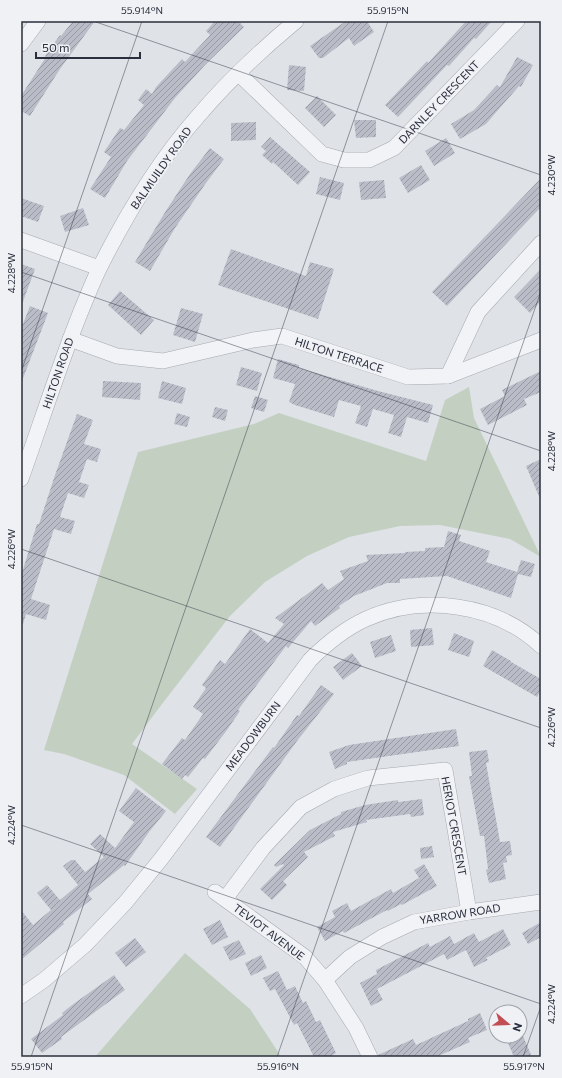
<svg xmlns="http://www.w3.org/2000/svg" width="562" height="1078" font-family="Commissioner,sans-serif">
<style>
.green{fill:#c3d0c1}
.building{fill:url(#building-hatch)}
.lines{fill:none;stroke-linecap:round;stroke-linejoin:round}
.minor-casing{stroke:#a5a9b1;stroke-width:16}
.minor{stroke:#f2f3f6;stroke-width:15}
.ticks{fill:none;stroke:#2a2f3d;stroke-width:1;stroke-opacity:0.45}
.labels{text-anchor:middle;stroke-width:4;stroke-linejoin:round;paint-order:stroke}
.street-label{font-size:11px;fill:#2a2f3d;stroke:#eff1f5}
.neatline{fill:none;stroke:#2a2f3d;stroke-width:1.5}
.ticks-label{font-size:10px;text-anchor:middle;fill:#2a2f3d}
</style>
<defs>
<pattern id="building-hatch" width="6" height="6" patternUnits="userSpaceOnUse"><rect width="6" height="6" fill="#babdc7"/><path d="M-1 1l2-2M0 6l6-6M5 7l2-2" fill="none" stroke="#979aa3"/></pattern>
</defs>
<rect width="100%" height="100%" fill="#dfe2e7"/>
<g class="green">
<path d="M469,387L474,418L541,557L510,539L440,525L400,526L349,537L307,556L265,582L230,616L162,704L132,744L197,789L175,814L124,775L64,754L44,750L138,452L254,424L279,413L426,461L445,400Z"/>
<path d="M185,953L250,1009L280,1055L276,1057H95Z"/>
</g>
<g class="building">
<path d="M73,21H95L60,69L30,116L21,111V96L46,57L45,56L60,35L61,36Z"/>
<path d="M215,21H238L244,27L206,64L175,98L127,161L105,198L90,189L111,157L104,152L120,128L124,130L144,105L138,100L146,89L152,94L156,87L182,59L185,62L210,35L206,31Z"/>
<path d="M346,21H367L374,32L354,46L349,38L323,58H319L310,46Z"/>
<path d="M466,21H492L476,39L474,38L449,66L447,65L398,117L385,105L427,61L428,63Z"/>
<path d="M517,57L533,65L521,87L519,86L486,124L460,139L451,124L474,110L497,85L500,87Z"/>
<path d="M289,65L306,67L304,91L287,90Z"/>
<path d="M317,96L336,115L324,127L305,108Z"/>
<path d="M354,120H376V137L356,138Z"/>
<path d="M256,122V140L231,141V123Z"/>
<path d="M270,137L310,172L298,185L273,162L272,164L262,155L266,151L261,147Z"/>
<path d="M446,138L455,153L434,166L425,151Z"/>
<path d="M210,148L224,159L206,183L175,228L150,271L135,262L167,209L190,174Z"/>
<path d="M421,165L430,180L408,193L399,178Z"/>
<path d="M320,177L344,183L340,200L316,194Z"/>
<path d="M541,178V207L447,306L432,292Z"/>
<path d="M384,180L386,198L361,200L359,182Z"/>
<path d="M21,198L44,206L38,222L21,216Z"/>
<path d="M83,208L89,225L65,232L60,216Z"/>
<path d="M231,249L306,276L310,262L334,269L318,319L218,285Z"/>
<path d="M21,264L35,269L22,304L21,303Z"/>
<path d="M541,269V301L530,313L514,297Z"/>
<path d="M120,291L154,320L141,335L108,305Z"/>
<path d="M30,306L48,313L22,381L21,329Z"/>
<path d="M181,308L203,314L195,342L173,335Z"/>
<path d="M278,359L299,365V368L378,391L433,405L428,423L407,417L401,437L388,433L394,415L373,409L367,427L355,423L361,406L339,400L334,417L295,405L289,402L295,384L273,378Z"/>
<path d="M241,367L262,373L257,391L236,385Z"/>
<path d="M541,371V392L524,399L527,405L488,425L480,409L505,396L502,390Z"/>
<path d="M103,381L141,383L140,400L102,397Z"/>
<path d="M162,381L186,388L182,404L158,398Z"/>
<path d="M255,396L268,400L264,412L251,408Z"/>
<path d="M215,407L228,410L225,421L212,417Z"/>
<path d="M177,413L190,417L187,427L174,424Z"/>
<path d="M77,414L93,420L84,444L101,449L97,462L87,459L79,482L89,485L84,498L68,493L60,517L75,521L71,534L54,529L31,599L50,605L46,620L26,614L23,624H21V576L37,524H39L55,475Z"/>
<path d="M541,459V501L526,466Z"/>
<path d="M448,531L461,535L459,541L490,551L486,562L517,572L521,560L535,564L531,577L518,574L511,598L447,576L400,579V583H387L354,596L339,606L340,608L315,626L311,621L288,648L286,646L238,710L240,711L227,730L205,759L203,758L188,777L185,775L182,779L162,764L182,738L185,740L203,714L193,707L206,688L202,685L220,660L225,664L250,629L268,643L284,624L275,618L322,583L328,590L344,579L340,571L368,561L366,555L405,553V552L425,551V548L444,547Z"/>
<path d="M432,628L434,645L411,647L410,630Z"/>
<path d="M454,633L474,641L469,657L448,650Z"/>
<path d="M391,635L396,651L375,658L370,642Z"/>
<path d="M492,650L511,661V662L541,679V690L537,697L483,666Z"/>
<path d="M352,653L362,666L343,680L333,667Z"/>
<path d="M321,685L334,694L297,741L220,847L206,837L273,747L274,748L297,715L299,716Z"/>
<path d="M456,729L459,746L347,762V764L335,769L329,752L349,745Z"/>
<path d="M487,750L489,762L486,763L500,842L510,841L512,855L506,856L507,862L503,863L506,879L489,883L486,870L488,869L484,836H480L469,776H472L469,752Z"/>
<path d="M136,788L166,811L149,832L125,866L124,865L88,894L92,899L63,922L64,924L21,960V910L33,925L51,910L37,893L47,885L60,900L78,885L63,866L71,860H75L85,872L104,857L90,844L100,834L115,848L134,822L119,811Z"/>
<path d="M422,799L424,815L411,817L410,814L366,820L367,822L333,832L335,836L304,852L308,857L283,881L287,885L272,900L260,889L284,865L283,864L276,867L274,865L310,830L341,814V812L365,805L398,800V802Z"/>
<path d="M432,846L434,857L421,859L420,848Z"/>
<path d="M424,864L437,886L402,905L401,904L388,911L387,910L344,933L343,931L325,941L317,927L335,917L332,911L347,903L351,911L391,889L393,893L419,878L414,870Z"/>
<path d="M220,920L228,937L212,945L203,929Z"/>
<path d="M541,922V937L528,944L522,933Z"/>
<path d="M503,929L511,945L486,958L488,960L474,967L466,950L447,960L444,954L377,989L383,1000L371,1006L360,983L377,974L376,970L428,943L430,947L450,936L454,944L474,933L479,942Z"/>
<path d="M135,938L146,952L126,967L115,953Z"/>
<path d="M239,940L246,954L230,961L223,947Z"/>
<path d="M261,955L267,968L251,976L245,963Z"/>
<path d="M278,971L287,990L295,986L303,1003L306,1001L316,1022L320,1020L336,1053L329,1057H314L297,1023L294,1025L275,989L270,991L263,978Z"/>
<path d="M114,975L125,990L61,1037L62,1039L42,1053L31,1039L63,1015L62,1013L72,1005Z"/>
<path d="M480,1013L487,1030L468,1038L470,1042L436,1057H379L378,1055L413,1039L416,1045L468,1021V1019Z"/>
<path d="M505,1036H523L532,1057H514Z"/>
</g>
<g class="lines">
<defs>
<g id="minor">
<path d="M21,44L38,21"/>
<path d="M238,73L322,154L344,160H369L394,148L517,21"/>
<path d="M21,240L99,268"/>
<path d="M70,339L117,356L163,361L253,340L282,336L408,377L448,376L541,340"/>
<path d="M448,376L478,312L541,243"/>
<path d="M21,479C41,423 59,366 81,311C87,297 93,281 100,267C126,215 160,159 199,115C228,81 261,50 296,21"/>
<path d="M215,892L305,957L325,980L356,1028L370,1057"/>
<path d="M225,899L263,848L301,807L334,789L368,778L445,770L469,912"/>
<path d="M325,980L350,957L382,937L414,922L469,912L541,902"/>
<path d="M21,996L44,980L85,945L125,903L161,859L310,660C326,644 344,629 366,619C422,594 495,603 541,646"/>
</g>
</defs>
<use href="#minor" class="minor-casing"/>
<use href="#minor" class="minor"/>
</g>
<path class="ticks" d="M93,21L541,175M21,272L541,451M21,372L142,21M21,549L541,728M21,825L541,1004M31,1057L388,21M277,1057L541,291M523,1057L541,1006"/>
<g class="labels">
<g class="street-label">
<text transform="translate(439 102) rotate(-46)" y="4">DARNLEY CRESCENT</text>
<text transform="translate(161 168) rotate(-55)" y="4">BALMUILDY ROAD</text>
<text transform="translate(339 355) rotate(18)" y="4">HILTON TERRACE</text>
<text transform="translate(58 373) rotate(-71)" y="4">HILTON ROAD</text>
<text transform="translate(253 736) rotate(-53)" y="4">MEADOWBURN</text>
<text transform="translate(454 826) rotate(80)" y="4">HERIOT CRESCENT</text>
<text transform="translate(460 914) rotate(-9)" y="4">YARROW ROAD</text>
<text transform="translate(269 932) rotate(37)" y="4">TEVIOT AVENUE</text>
</g>
</g>
<rect width="562" height="1078" fill="none" stroke="#eff1f5" stroke-width="44"/>
<g transform="translate(508 1024) rotate(109)"><circle r="19" fill="#eff1f5" stroke="#a0a3ab"/>
<path d="M0-3L7 15L0 10L-7 15Z" fill="#c24e54"/>
<text y="-6" font-size="11" font-weight="bold" text-anchor="middle" fill="#2a2f3d">N</text>
</g>
<path d="M36 52v6h104v-6" fill="none" stroke="#2a2f3d" stroke-width="2"/>
<text x="42" y="52" font-size="12" fill="#2a2f3d" stroke="#eff1f5" stroke-width="3" paint-order="stroke">50 m</text>
<rect x="22" y="22" width="518" height="1034" class="neatline"/>
<g class="ticks-label">
<text x="142" y="14">55.914°N</text>
<text x="388" y="14">55.915°N</text>
<text transform="translate(551 175) rotate(-90)" y="4">4.230°W</text>
<text transform="translate(11 273) rotate(-90)" y="4">4.228°W</text>
<text transform="translate(551 451) rotate(-90)" y="4">4.228°W</text>
<text transform="translate(11 549) rotate(-90)" y="4">4.226°W</text>
<text transform="translate(551 727) rotate(-90)" y="4">4.226°W</text>
<text transform="translate(11 825) rotate(-90)" y="4">4.224°W</text>
<text transform="translate(551 1004) rotate(-90)" y="4">4.224°W</text>
<text x="32" y="1070">55.915°N</text>
<text x="278" y="1070">55.916°N</text>
<text x="524" y="1070">55.917°N</text>
</g>
</svg>
